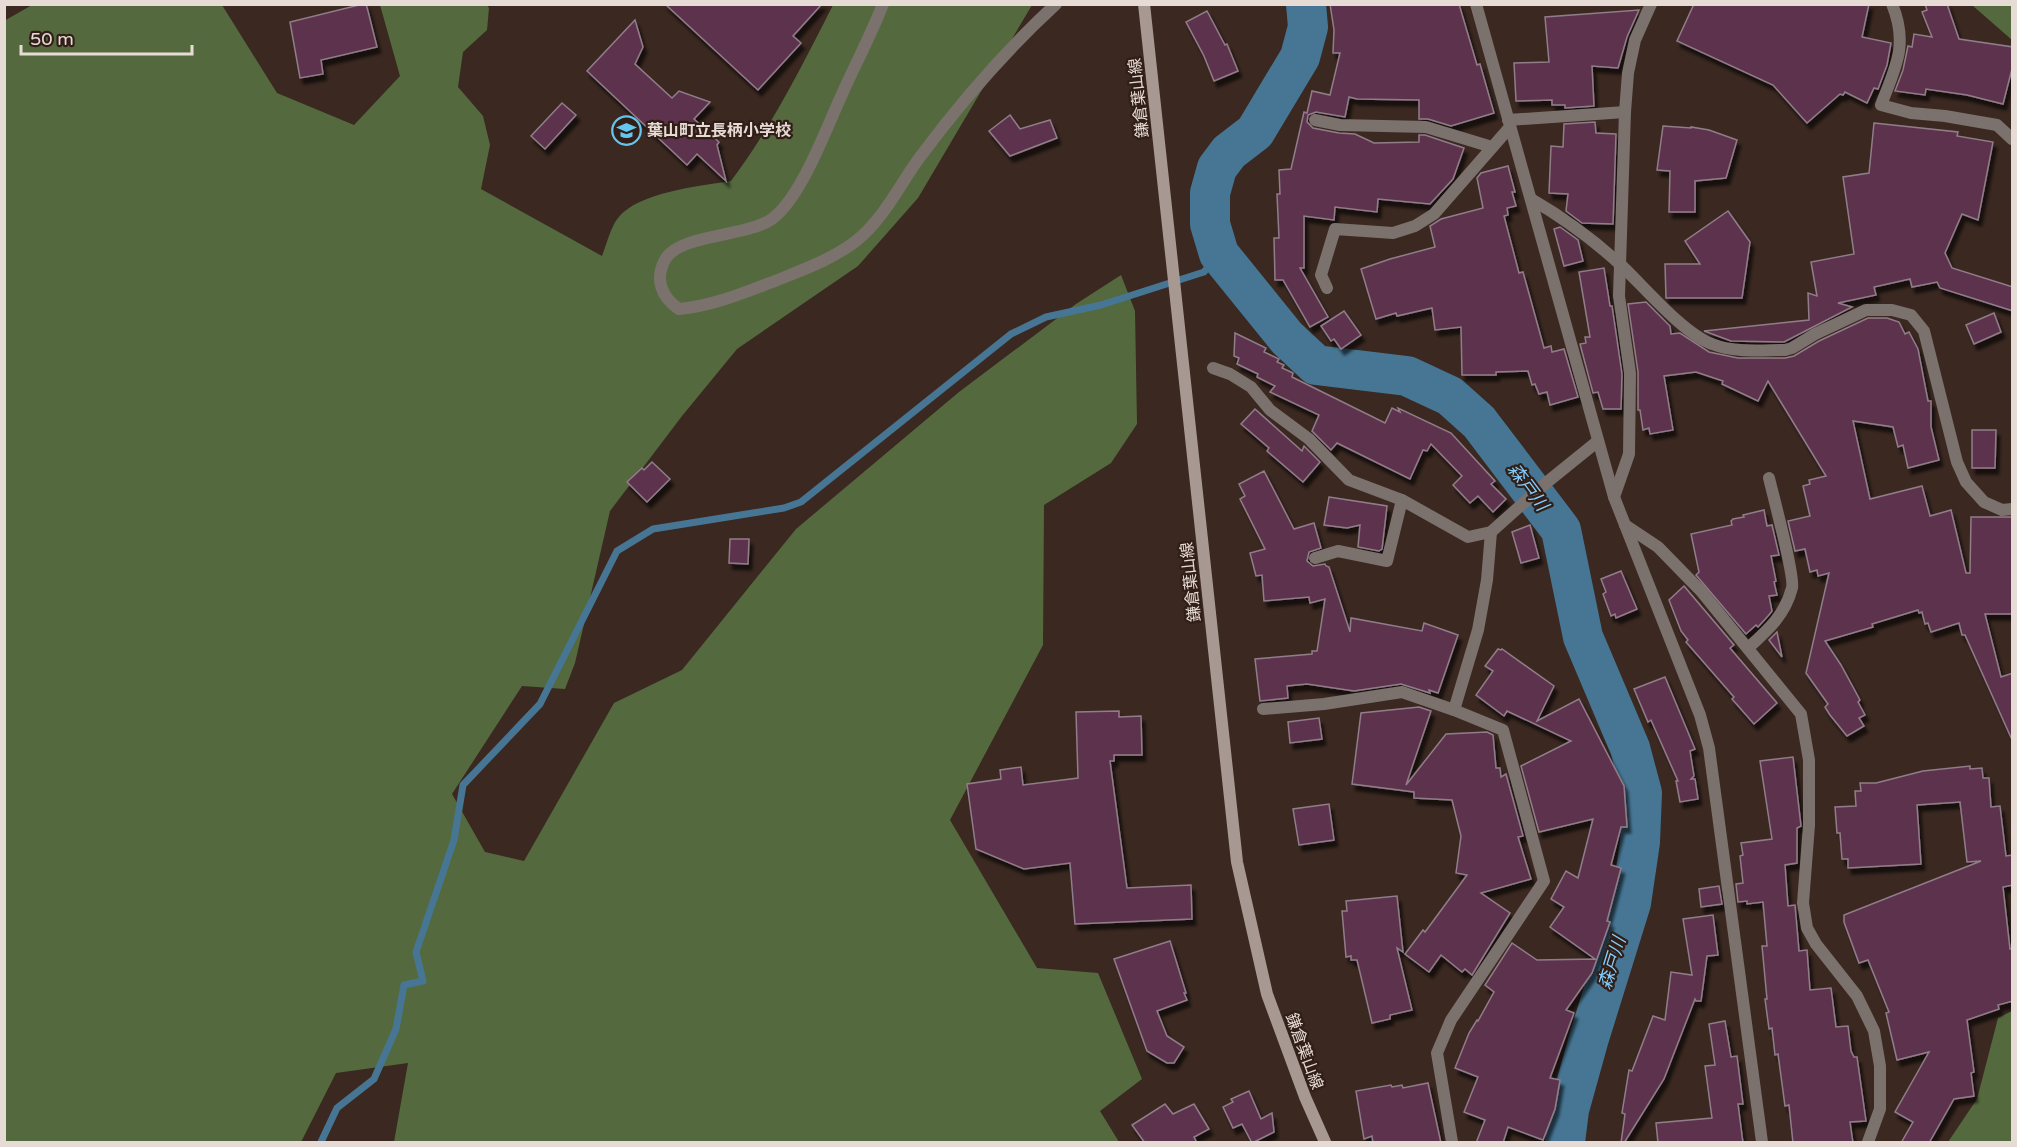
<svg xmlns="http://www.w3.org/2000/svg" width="2017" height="1147" font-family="'Varela Round','Noto Sans JP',sans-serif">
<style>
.forest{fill:#546a3e}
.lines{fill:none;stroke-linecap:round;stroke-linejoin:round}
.stream{stroke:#467694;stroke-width:7}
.river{stroke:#467694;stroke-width:40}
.building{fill:#5c334e;stroke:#917d89;stroke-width:1.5;filter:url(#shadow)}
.minor{stroke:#7b716d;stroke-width:12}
.tertiary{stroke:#7b716d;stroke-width:12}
.secondary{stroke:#a79892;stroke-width:12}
.labels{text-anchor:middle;stroke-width:4.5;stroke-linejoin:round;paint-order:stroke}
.street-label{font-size:16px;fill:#e7dbd6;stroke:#301e17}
.poi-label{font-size:16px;font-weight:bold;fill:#e7dbd6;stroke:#301e17;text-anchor:start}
.water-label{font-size:18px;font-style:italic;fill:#83cefe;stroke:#301e17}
</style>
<defs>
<filter id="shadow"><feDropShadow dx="3.5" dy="6" stdDeviation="1.5" flood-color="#0009"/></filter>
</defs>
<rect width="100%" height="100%" fill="#3a2821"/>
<g class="forest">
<path d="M32,5H222L277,93L354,125L400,76L380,5H487L489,8L487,30L463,52L458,87L483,116L490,145L481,189L602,256C606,246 611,226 618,218C638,192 700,186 731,181C772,126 802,66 833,5H1032L918,198L858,266L737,349L682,416L610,511L575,663L565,689L522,686L452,794L485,852L524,861L614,703L682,670L796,529L959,392L1076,304L1121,275L1135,311L1137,424L1111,463L1044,505L1043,645L950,820L1037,968L1098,973L1142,1079L1100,1111L1119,1142H394L408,1063L336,1073L301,1142H5L4,21Z"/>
<path d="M1972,5H2012V40Z"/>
<path d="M2012,1011V1142H1948L1977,1099L1998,1018Z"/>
</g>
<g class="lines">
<path class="stream" d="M321,1142L337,1108L374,1079L396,1029L404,985L423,981L416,952L454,840L463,785L540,704L617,551L653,529L784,508L801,502L1011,334L1046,317L1101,305L1204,272L1219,254"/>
<path class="river" d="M1306,4L1308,27L1300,57L1255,132L1229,152L1217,168L1210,193V224L1219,254L1287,338L1316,365L1407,376L1450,396L1479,422L1561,530L1583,637L1630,748L1642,793L1640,842L1631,903L1589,1038L1569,1110L1565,1142"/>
</g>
<g class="building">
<path d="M363,4H366L368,11L377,47L321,60L323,74L300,78L290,22Z"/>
<path d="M665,4H822L793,36L801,43L758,90Z"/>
<path d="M1330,4H1459L1477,65L1480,64L1494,113L1451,126L1428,119H1419V100L1357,99L1349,97L1345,117L1316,112L1308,115L1307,122L1313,128L1339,133L1355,134L1374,143L1419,142V135H1425L1464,148L1453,179L1430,204L1378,199L1377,212L1335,207L1334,220L1304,216V268H1300L1328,317L1310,327L1283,280H1275L1274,238H1279L1277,194H1280L1279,170L1291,169L1304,112L1307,113L1312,91L1330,95L1340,53H1333L1334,30Z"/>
<path d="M1694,4H1869L1862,37L1891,43L1887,65L1878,89L1874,88L1867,103L1845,92L1843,95L1840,94L1807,123L1773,85L1677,41Z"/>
<path d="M1925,4H1947L1959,39L2013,47V65L2003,104L1967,95L1926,89L1925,95L1895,91L1903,70L1908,46L1912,47L1914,34L1932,37L1922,12L1927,10Z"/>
<path d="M1639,10L1627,37L1618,68L1592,66L1594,106L1565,108V105H1552V100L1516,101L1514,63L1549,62L1545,17Z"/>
<path d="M1207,11L1225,45L1227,44L1238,71L1214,81L1204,56L1186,22Z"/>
<path d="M635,20L643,47L635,64L672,98L679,91L710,102L694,119L719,142L717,145L726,181L697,154L687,165L587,71Z"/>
<path d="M562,103L576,115L545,149L531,136Z"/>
<path d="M1010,115L1020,129L1050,120L1057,138L1010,156L989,131Z"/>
<path d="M1595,122L1596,133L1616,134L1613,224L1582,223L1566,211L1568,194L1549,193L1551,146L1563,147L1564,124Z"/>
<path d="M1874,123L1958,132L1957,136L1993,142L1978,220L1962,214L1945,253L1952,268L2013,287V311L1940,288L1937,282L1912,287L1910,279L1874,287L1876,295L1838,303L1852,307L1784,342L1731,341L1704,331L1809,320L1808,293L1817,296L1811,262L1854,254L1843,177L1869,173Z"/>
<path d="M1663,126L1691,128V127L1709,130L1737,140L1726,178L1695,181V212H1669L1670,171L1657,170Z"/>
<path d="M1508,166L1515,192H1512L1516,206L1507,208L1508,215L1504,216L1519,273L1523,272L1544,348L1551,346L1552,352L1564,349L1578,397L1550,405L1547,392L1539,394L1535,384L1532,385L1528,371L1496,372V375H1462L1461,327L1435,330L1432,308L1397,316L1396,313L1376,319L1361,269L1390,259L1435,247L1430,226L1441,219L1483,208L1477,178L1481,173Z"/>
<path d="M1728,211L1750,242L1742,298H1666L1665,264H1700L1685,241Z"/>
<path d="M1560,227L1578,240L1583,261L1564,266L1554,229Z"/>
<path d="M1604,268L1610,306H1612L1622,374L1621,409H1603L1598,392L1593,393L1580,344L1586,343L1585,337H1590L1579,272Z"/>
<path d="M1646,302L1670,326L1671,334L1680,333L1709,352L1738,358H1785L1794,356L1819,341L1868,318H1887L1899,322L1905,334L1909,332L1918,349L1928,401H1931V427L1939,460L1908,468L1903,445L1898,447L1893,427L1853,421L1870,499L1922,486L1930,516L1951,510L1966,573H1970L1971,517H2013L2012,614H1985L2001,677L2013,673V742L1965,635H1962L1959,623L1931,632L1928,623L1925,624L1922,612L1919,613L1918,610L1872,624L1873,627L1825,641L1841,665L1860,700L1858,702L1865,715L1859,718L1864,726L1847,736L1830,715L1825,707L1828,704L1806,673L1829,573L1818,576L1817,570L1810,572L1805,549L1795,551L1788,521L1810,516L1803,486L1810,484L1809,480L1826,476L1768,381L1758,401L1722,384L1723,381L1696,372L1664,376L1673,430L1650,434L1649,428L1643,430L1640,410H1638V372L1628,304Z"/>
<path d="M1344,311L1361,335L1341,349L1334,339L1331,341L1321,326Z"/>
<path d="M1994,313L2001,332L1974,344L1966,325Z"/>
<path d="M1235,333L1266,348L1264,352L1279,359L1277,362L1284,365L1282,368L1293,373L1292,377L1385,423L1392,408L1400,412L1398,408L1451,433L1495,481L1491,484L1506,499L1493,512L1478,496L1470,503L1453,485L1462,476L1431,444L1427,451L1423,450L1410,479L1337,443L1331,450L1312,431L1319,415L1270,392L1275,386L1257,377L1258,374L1237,364L1239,358L1234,356Z"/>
<path d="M1255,409L1302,451L1304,446L1320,462L1303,482L1267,451L1269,448L1241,424Z"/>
<path d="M1972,430H1996L1995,468H1972Z"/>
<path d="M652,462L670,479L647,502L627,482L642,468L644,470Z"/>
<path d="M1264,471L1294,529L1314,523L1321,548L1309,552L1307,561L1313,566L1325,564L1326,566L1329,567L1350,632L1351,618L1422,631L1424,623L1458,635L1438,693L1429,690L1430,693L1401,684L1354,691L1307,684L1287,686L1288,698L1260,701L1255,659L1312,654V651H1317L1325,599L1310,603L1309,597L1264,601L1262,575L1256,576L1250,553L1265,549L1240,499L1245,496L1239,484Z"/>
<path d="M1329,497L1387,506L1382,549L1379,551L1358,547L1360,525L1347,528L1324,525Z"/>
<path d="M1764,510L1767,526L1772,525L1779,555L1771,556L1776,581L1774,582L1777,595L1769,596L1772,611L1768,616L1758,627L1756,625L1746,634L1696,575L1699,572L1691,534L1732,525L1731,521L1733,519L1744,517L1743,515Z"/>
<path d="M1530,525L1539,558L1521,563L1512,532Z"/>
<path d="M730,539H749L748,564L729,563Z"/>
<path d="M1621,571L1637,609L1616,618L1615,614L1611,616L1603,594L1606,592L1601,579Z"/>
<path d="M1684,586L1734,645L1730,648L1777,703L1754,724L1732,699L1734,697L1686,642L1688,640L1681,631L1669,600Z"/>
<path d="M1777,632L1782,657L1769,640Z"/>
<path d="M1498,649L1501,650L1502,649L1554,686L1537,721L1579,699L1624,786L1627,827H1621L1611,865L1621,868L1607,921L1610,922L1592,973L1566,1010L1574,1013L1550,1078L1560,1080L1555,1109L1543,1140L1508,1127L1503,1143H1476L1485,1120L1464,1112L1478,1077L1455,1068L1469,1033L1477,1020L1478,1021L1494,992L1485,985L1512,943L1537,960L1595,959L1550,927L1564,907L1551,899L1566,871L1578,878L1593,819L1539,832L1521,766L1571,741L1507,711L1504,716L1476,695L1493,671L1485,666Z"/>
<path d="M1665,677L1695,749L1690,751L1694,776L1691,779H1695L1698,799L1680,802L1676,781H1678L1651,720L1648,722L1634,689Z"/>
<path d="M1419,707L1431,711L1406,785L1446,734L1487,732L1493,735L1496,768H1500L1501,777L1506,774L1523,836L1518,837L1531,879L1481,893L1510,913L1472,975L1465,969L1462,972L1441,955L1429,972L1405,954L1423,930L1425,932L1467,875L1456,873L1461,836L1452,800L1414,798V792L1352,784L1361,713Z"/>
<path d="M1119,711V717L1141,716L1142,755H1114V761H1110L1127,888L1191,885L1192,919L1075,924L1070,863L1024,869L976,849L967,784L1001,779L1000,770L1021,767L1023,785L1078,778L1076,712Z"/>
<path d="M1319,718L1322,739L1290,743L1288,722Z"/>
<path d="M1793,757L1801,826L1797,828V863L1785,865L1788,906L1795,905L1799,951L1807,950L1810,990L1831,988L1836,1027L1848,1026L1851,1051L1854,1057H1857L1866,1121L1850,1122L1853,1143H1793L1789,1105L1785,1106L1778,1054L1775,1055L1772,1028L1769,1029L1765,999H1767L1762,946H1767L1763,902L1747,904V901L1738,902L1736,884L1743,883L1740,856L1743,855L1741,843L1772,839L1760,761Z"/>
<path d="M1970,766V769L1982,768L1983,778H1989L1991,807L2000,806L2006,856L2013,855V885L2003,887L2010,949L2013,948V1001L1998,1005L1999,1009L1967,1020L1974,1072L1971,1073L1974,1096L1954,1099L1929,1143H1901L1913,1122L1895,1112L1929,1052L1897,1060L1886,1013L1889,1012L1868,960L1859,963L1844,922V915L1981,861L1967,862L1960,802L1917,805L1921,864L1848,868V859H1842L1840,833H1837L1835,807L1856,806L1855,791H1861L1860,783H1876L1923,771Z"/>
<path d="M1329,804L1334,840L1299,845L1293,809Z"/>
<path d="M1719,886L1722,904L1701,907L1699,889Z"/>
<path d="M1397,896L1403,952L1397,948L1412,1010L1390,1015V1019L1372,1023L1357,960H1351V956L1346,957L1342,911H1347L1346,901Z"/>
<path d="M1713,915L1718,955L1707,956L1701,1001H1696L1695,999L1664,1079L1624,1143H1621L1625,1114L1622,1113L1629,1070L1632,1071L1653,1016L1665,1020L1671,972L1692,975L1683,919Z"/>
<path d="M1170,941L1186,993H1184L1187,1000L1157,1011L1167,1036L1184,1047L1174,1063H1167L1147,1051L1114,959Z"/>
<path d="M1725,1021L1731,1057L1737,1056L1743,1104H1738L1743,1143H1658L1656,1123L1712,1118L1705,1066L1715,1065L1709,1024Z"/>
<path d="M1428,1083L1441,1143H1373L1372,1136L1364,1139L1356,1091L1391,1085L1392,1087L1402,1085L1403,1088Z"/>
<path d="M1249,1091L1261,1119L1272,1113L1274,1132L1252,1143L1242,1124L1233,1128L1223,1107L1233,1102L1231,1099Z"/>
<path d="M1165,1104L1173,1114L1194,1104L1209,1129L1194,1137L1197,1143H1145L1132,1125Z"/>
</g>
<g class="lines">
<g class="minor">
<path d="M883,4C871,35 856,63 843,92C827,126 802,197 772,219C746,237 682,234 666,258C654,278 661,297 679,309C713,306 743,293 775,281C802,270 833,259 856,241C883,220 900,184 920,157C960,103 1006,50 1056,4"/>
<path d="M1892,4C1909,45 1895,68 1881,105L1911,113L1945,116L1997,125L2012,139"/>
<path d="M1315,120L1340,125L1426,127L1492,147"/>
<path d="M1508,120L1625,112"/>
<path d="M1531,199C1564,218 1595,241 1623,267C1646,289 1684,334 1712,344C1735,353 1761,350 1785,350L1792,348L1815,334L1866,310H1892L1911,315L1924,331L1957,462L1966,482L1984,502L2002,510L2012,509"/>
<path d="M1327,288L1321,275L1335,229L1393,233L1415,226L1434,214L1510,127"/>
<path d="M1213,368L1230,374L1251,387L1270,410L1309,439L1349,480L1402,500L1468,537L1491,532L1546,483L1598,441"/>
<path d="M1614,497L1629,454L1630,373L1619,296L1625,112L1628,73L1635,40L1651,4"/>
<path d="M1625,525L1658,547L1701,591L1801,714L1809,760V825L1803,903L1807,928L1816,944L1857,996L1874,1031L1880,1066V1109L1868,1142"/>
<path d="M1315,558L1338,551L1387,561L1402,500"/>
<path d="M1748,648C1768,630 1785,615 1792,588C1795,577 1773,495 1769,478"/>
<path d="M1263,709L1324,704L1402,692L1454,710L1503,730L1544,881L1451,1020L1437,1053L1452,1142"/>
<path d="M1454,710L1478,630L1487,580L1491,532"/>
</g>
<path class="tertiary" d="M1476,4L1614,497L1700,715L1709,748L1762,1142"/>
<path class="secondary" d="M1144,4L1237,862L1267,994L1305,1097L1325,1142"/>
</g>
<defs>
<symbol id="school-ring" viewBox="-11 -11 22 22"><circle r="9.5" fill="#301e17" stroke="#65c5ee" stroke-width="1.5"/><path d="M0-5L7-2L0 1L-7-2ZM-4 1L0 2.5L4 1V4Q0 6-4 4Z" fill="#65c5ee"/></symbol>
</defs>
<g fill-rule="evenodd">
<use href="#school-ring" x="610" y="114" width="33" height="33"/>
</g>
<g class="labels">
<g class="street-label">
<text transform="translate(1138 98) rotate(-96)" y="6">鎌倉葉山線</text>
<text transform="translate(1190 582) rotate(-96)" y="6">鎌倉葉山線</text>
<text transform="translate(1305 1051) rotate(70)" y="6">鎌倉葉山線</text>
</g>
<g class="poi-label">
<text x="647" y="136">葉山町立長柄小学校</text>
</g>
<g class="water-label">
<text transform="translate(1528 487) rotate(53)" y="6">森戸川</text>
<text transform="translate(1612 963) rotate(-73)" y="6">森戸川</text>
</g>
</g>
<rect width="2017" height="1147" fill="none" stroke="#e7dbd6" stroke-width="12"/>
<path d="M21 45v9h171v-9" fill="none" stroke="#e7dbd6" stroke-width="3"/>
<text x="30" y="45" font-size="18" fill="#e7dbd6" stroke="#301e17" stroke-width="4.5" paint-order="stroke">50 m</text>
</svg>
